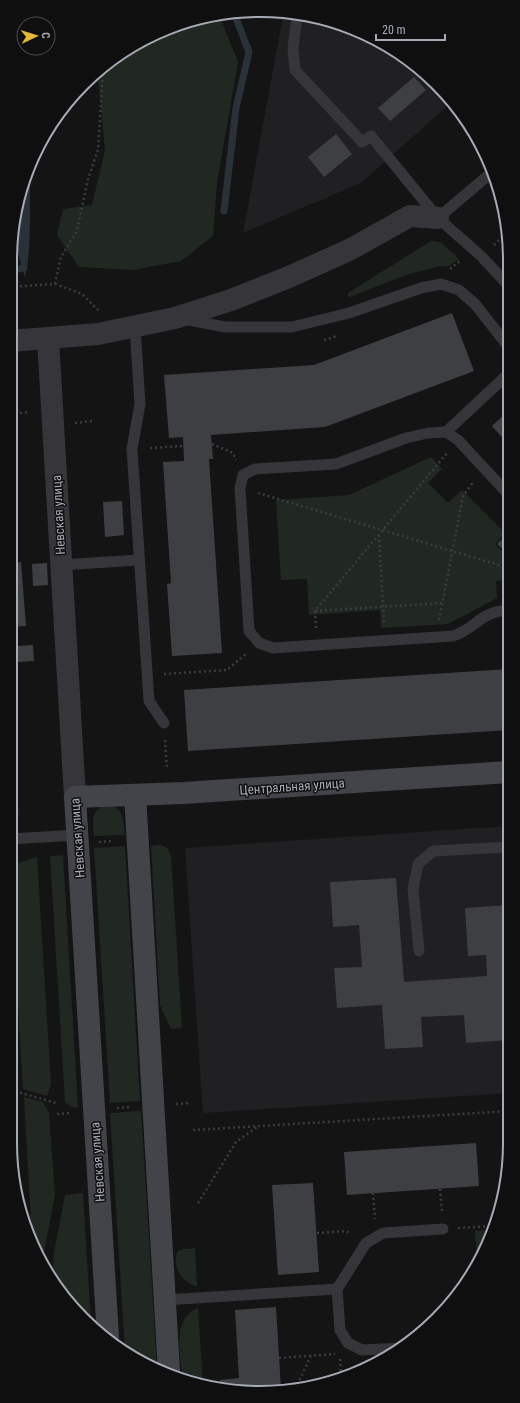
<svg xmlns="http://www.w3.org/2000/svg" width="520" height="1403" font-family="'Roboto Condensed',sans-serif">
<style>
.built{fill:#202022}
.green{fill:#202821}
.water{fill:#2b3138}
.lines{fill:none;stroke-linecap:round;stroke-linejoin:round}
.stream{stroke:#2b3138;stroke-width:7}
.building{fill:#3e3f42}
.path{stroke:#3b3c41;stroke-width:2.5;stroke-dasharray:2 3;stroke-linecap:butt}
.lane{stroke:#35353a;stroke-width:11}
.street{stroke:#35353a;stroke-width:22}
.secondary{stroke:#43444a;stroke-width:22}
.labels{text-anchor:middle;stroke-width:3;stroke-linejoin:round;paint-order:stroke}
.street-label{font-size:13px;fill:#a6aab5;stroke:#0f0f10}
.rim{fill:none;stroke:#a6aab5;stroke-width:2}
</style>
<rect width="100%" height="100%" fill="#141415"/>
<g class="built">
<path d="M283,16L325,19L399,52L448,95L452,102L361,183L243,233Z"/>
<path d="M10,690L19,817L10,818Z"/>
<path d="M509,826L510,1093L203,1113L185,848Z"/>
</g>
<g class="green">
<path d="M219,15L238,62L217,183L213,236L181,261L133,270L79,267L57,235L63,209L92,205L105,150L99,85L96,78L135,43Z"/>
<path d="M431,241L440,242L459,259L449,266L436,267L406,275L350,297L348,296V293Z"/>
<path d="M431,457L442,469L428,483L448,503L462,490L505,533L495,544L509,558V580L496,581L497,598L448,624L381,628L380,610L309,615L307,579L281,580L276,500L349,495Z"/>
<path d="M104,805C124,804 123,820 125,835L94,836C93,823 90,812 104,805Z"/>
<path d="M161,845L167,848L171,856L182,1028L171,1029L160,1005L151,846Z"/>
<path d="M125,846L140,1101L110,1103L94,848Z"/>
<path d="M63,855L78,1108L70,1106L65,1102L50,856Z"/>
<path d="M37,857L51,1084L47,1096L23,1089L10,878V866Z"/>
<path d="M24,1097L43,1102L49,1113L55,1195L43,1258L32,1239Z"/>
<path d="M141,1111L157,1367L135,1360L125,1351L110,1113Z"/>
<path d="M83,1193L91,1324L72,1308L53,1274L54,1253L65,1195Z"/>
<path d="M490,1230L477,1258L475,1231Z"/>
<path d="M195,1248L197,1287C181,1281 173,1269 177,1252L183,1249Z"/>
<path d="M198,1308L203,1383L182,1376C181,1351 171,1320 198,1308Z"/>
</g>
<path class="water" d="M31,169C28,205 33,242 25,277C16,251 10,221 19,194C22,186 27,177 31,169Z"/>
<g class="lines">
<g class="stream">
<path d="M224,211L236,108L249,52L234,13"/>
<path d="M10,270L24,268"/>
</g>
</g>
<g class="building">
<path d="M414,77L426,90L390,121L378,108Z"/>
<path d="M336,134L352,154L324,177L308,157Z"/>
<path d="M452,313L474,371L325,427L211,435L213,459H209L222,653L172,656L167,584L171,583L163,462L184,461L183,437L169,438L164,375L314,365Z"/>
<path d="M508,411V444L492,426Z"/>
<path d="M122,501L124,535L105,537L103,502Z"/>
<path d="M506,535L509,538V555L497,544Z"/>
<path d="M21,562L26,626L10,627V563Z"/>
<path d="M47,563L48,585L33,586L32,564Z"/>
<path d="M33,645L34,661L18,662L17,646Z"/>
<path d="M509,669V730L188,751L184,690Z"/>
<path d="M396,878L404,982L487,976L486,955L468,956L465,908L509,905L510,952H507L510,1040L466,1043L464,1015L421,1017L423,1047L385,1049L382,1005L337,1008L334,968L362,967L359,925L333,927L330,882Z"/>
<path d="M476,1143L479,1186L347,1195L344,1152Z"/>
<path d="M313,1183L319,1272L278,1275L272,1185Z"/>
<path d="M276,1307L281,1389L227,1391L220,1389V1380L239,1378L235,1310Z"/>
</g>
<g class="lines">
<g class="path">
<path d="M494,245L508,231"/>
<path d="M450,269L460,261"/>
<path d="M55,284L61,257L77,231L88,179L98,150L103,72"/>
<path d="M10,287L55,284L82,294L99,311"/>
<path d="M324,340L337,336"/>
<path d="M10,414L29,412"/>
<path d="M75,423L92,421"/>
<path d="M212,444L233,453L236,460"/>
<path d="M150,448L183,446"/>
<path d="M258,493L509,568"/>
<path d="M379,535L384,624"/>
<path d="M315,611L442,603"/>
<path d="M439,620L463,496L474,481"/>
<path d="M316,628L315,611L447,453"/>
<path d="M10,637H13"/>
<path d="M164,674L227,670L246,654"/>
<path d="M165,740L167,769"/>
<path d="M99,842L114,841"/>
<path d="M10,1092H18L56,1103"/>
<path d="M176,1104L191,1103"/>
<path d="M117,1108L132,1107"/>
<path d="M57,1114L72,1113"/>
<path d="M193,1130L510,1111"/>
<path d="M440,1189L442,1212"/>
<path d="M373,1193L375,1219"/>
<path d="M198,1203L236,1142L257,1127"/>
<path d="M458,1228L493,1226"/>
<path d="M317,1233L346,1231L351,1234"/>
<path d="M279,1358L335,1354"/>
<path d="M340,1359L341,1375"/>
<path d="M295,1389L311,1356"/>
</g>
<g class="lane">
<path d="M297,17L293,48L295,70L362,142L371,136L438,218L481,256L508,285"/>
<path d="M438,218L491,173"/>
<path d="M184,319L225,327H292L349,313L421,288L441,284L459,290L475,304L508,346"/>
<path d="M135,327L140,404L132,449L149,701L164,723"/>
<path d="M446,432L508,374"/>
<path d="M508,494L458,440L446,432L428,433L406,438L336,464L255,469L243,475L240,488L249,631L259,643L273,648L453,636C477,628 479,612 509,610"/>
<path d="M61,565L139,560"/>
<path d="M10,839L77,835"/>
<path d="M419,951L413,889L418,864L433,851L509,847"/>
<path d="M165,1300L337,1289"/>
<path d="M402,1348L362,1350L348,1343L340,1330L337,1289L366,1243L383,1233L443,1229"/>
</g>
<g class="street">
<path d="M48,339L75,797"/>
<path d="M10,341L98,334L175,318L231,300L289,277L351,249L410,216L438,218"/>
</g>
<g class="secondary">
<path d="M135,795L169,1371"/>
<path d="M108,1337L75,797L183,793L509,772"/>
</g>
</g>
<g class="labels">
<g class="street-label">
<text transform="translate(58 515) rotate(-93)" y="5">Невская улица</text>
<text transform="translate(292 786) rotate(-4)" y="5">Центральная улица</text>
<text transform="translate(77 838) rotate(-94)" y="5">Невская улица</text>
<text transform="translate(97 1162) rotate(-94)" y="5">Невская улица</text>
</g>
</g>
<path d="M0 0H520V1403H0ZM260 17H260A243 243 0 0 1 503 260V1143A243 243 0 0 1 260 1386H260A243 243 0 0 1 17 1143V260A243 243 0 0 1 260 17Z" fill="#0f0f10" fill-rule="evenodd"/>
<path class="rim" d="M260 17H260A243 243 0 0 1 503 260V1143A243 243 0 0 1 260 1386H260A243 243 0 0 1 17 1143V260A243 243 0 0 1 260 17Z"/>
<g transform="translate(36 36) rotate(86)"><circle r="19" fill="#0f0f10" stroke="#4b4d52"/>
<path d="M0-3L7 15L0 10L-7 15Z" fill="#e7b93a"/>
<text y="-6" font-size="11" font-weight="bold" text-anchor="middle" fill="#a6aab5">С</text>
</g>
<path d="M376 34v6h69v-6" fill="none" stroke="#a6aab5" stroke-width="2"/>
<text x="382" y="34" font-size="12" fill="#a6aab5" stroke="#0f0f10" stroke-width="3" paint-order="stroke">20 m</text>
</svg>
